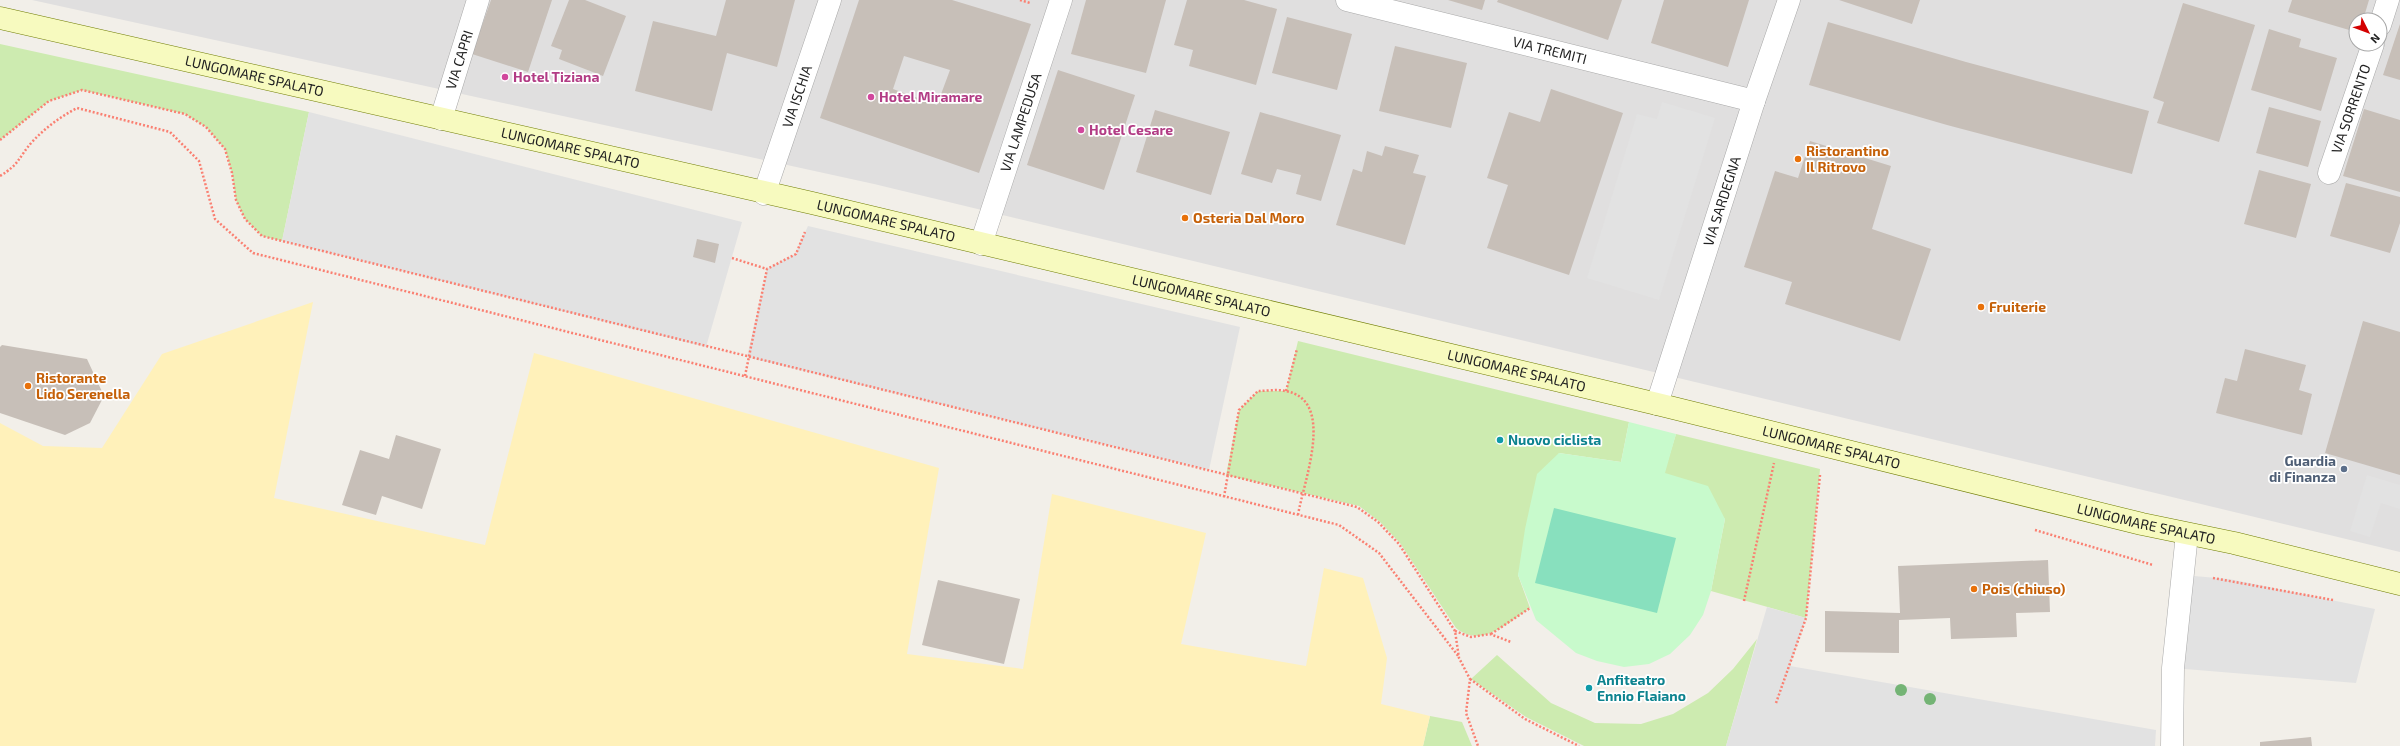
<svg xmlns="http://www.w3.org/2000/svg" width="2400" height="746" font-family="'Exo 2',sans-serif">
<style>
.residential{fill:#e0dfdf;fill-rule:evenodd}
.grass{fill:#cdebb0}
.sand{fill:#fff1ba}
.park{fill:#c8facc}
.pitch{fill:#88e0be}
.parking{fill:#e2e2e2}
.building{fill:#c7bfb8;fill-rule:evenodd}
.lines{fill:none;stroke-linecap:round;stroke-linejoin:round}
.street-casing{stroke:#a9a9a9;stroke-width:23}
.secondary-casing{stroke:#707d05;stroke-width:23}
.path{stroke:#fa8072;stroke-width:2.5;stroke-dasharray:2 2;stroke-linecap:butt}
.street{stroke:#fff;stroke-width:22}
.secondary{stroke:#f7fabf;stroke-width:22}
.tree{fill:#74b475}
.hotel-dot{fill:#d1479c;stroke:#fff;stroke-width:1.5}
.food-dot{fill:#e8710a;stroke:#fff;stroke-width:1.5}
.culture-dot{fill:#0f9aa8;stroke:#fff;stroke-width:1.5}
.service-dot{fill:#5c6f8a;stroke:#fff;stroke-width:1.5}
.labels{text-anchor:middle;stroke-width:3.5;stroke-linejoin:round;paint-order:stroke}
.street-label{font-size:14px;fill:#222;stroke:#fff}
.hotel-label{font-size:14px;font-weight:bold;fill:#b23c85;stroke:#fff;text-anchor:start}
.food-label{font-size:14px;font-weight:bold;fill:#c56008;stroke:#fff;text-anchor:start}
.culture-label{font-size:14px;font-weight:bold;fill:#0d838f;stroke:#fff;text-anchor:start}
.service-label{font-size:14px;font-weight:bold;fill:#4e5e75;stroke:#fff;text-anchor:end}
</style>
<rect width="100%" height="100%" fill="#f2efe9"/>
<path class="residential" d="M32,0H2400V552L874,184ZM2356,20H2380V44H2356Z"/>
<g class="grass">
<path d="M0,44L309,112L282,241L262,236L245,219L236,200L232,173L225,149L206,127L185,114L82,90L49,101L0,140Z"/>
<path d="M1298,341L1629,422L1621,462L1559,453L1518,575L1530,608C1508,622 1482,649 1456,628L1400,543L1380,522L1359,506L1226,475L1239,410L1258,391H1286Z"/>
<path d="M1676,434L1820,469L1806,618L1711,591L1725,519L1664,473Z"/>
<path d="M1757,639L1726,746H1584L1526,717L1471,679L1497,655L1551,703L1595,723L1641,724L1673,714L1708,693L1733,669Z"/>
<path d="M1430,716L1462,722L1472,746H1423Z"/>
</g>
<path class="sand" d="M313,302L274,498L485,545L534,353L939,468L907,654L1023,669L1052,494L1206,533L1181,644L1306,666L1324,568L1363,578L1387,658L1381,704L1430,716L1423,746H0V423L43,446L102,448L162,354Z"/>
<path class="park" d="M1629,422L1676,434L1665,473L1708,486L1725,519L1711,591L1703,615L1690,635L1670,654L1649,664L1624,667L1597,661L1576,653L1536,620L1518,575L1525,529L1537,474L1559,453L1621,462Z"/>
<path class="pitch" d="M1554,508L1676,538L1657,613L1535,583Z"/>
<g class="parking">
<path d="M1662,102L1715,118L1659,300L1587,278L1637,114L1657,119Z"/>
<path d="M309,112L742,222L706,347L282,241Z"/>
<path d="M808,226L1240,327L1209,470L747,357L767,269L795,254Z"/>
<path d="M2367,475L2400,485V509L2381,503L2370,537L2350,531Z"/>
<path d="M2182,575L2229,579L2375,609L2356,683L2173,668Z"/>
<path d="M1767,607L1806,618L1790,666L2156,730L2155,746H1726Z"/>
</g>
<g class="building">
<path d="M491,0H552L528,72L472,54Z"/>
<path d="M569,0H585L626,16L603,76L559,59L562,50L551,46Z"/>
<path d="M726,0H795L777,67L727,53L712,111L635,91L653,21L716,36Z"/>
<path d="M859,0H952L1031,24L979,173L820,118ZM904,56L950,70L937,105L893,89Z"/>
<path d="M1086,0H1166L1146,73L1071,54Z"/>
<path d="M1187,0H1244L1277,9L1256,85L1189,66L1193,50L1174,45Z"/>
<path d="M1448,0H1485L1482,10Z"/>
<path d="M1498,0H1622L1608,40L1497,2Z"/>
<path d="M1664,0H1749L1728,67L1651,43Z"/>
<path d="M1839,0H1920L1912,24Z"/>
<path d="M2292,0H2369L2363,20H2356V32L2288,12Z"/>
<path d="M2183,3L2255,25L2219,142L2157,123L2164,102L2153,98Z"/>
<path d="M1287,17L1352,34L1337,90L1272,73Z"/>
<path d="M1828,22L1966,62L2149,111L2132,174L1947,125L1809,85Z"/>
<path d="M2400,24V80L2383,75Z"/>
<path d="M2269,29L2301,39L2299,47L2337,58L2321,111L2251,90Z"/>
<path d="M1395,46L1467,63L1451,128L1379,111Z"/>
<path d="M1058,70L1135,95L1104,190L1027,165Z"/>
<path d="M1551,89L1623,113L1569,275L1487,248L1508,185L1487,178L1509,112L1540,122Z"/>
<path d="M2269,107L2321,121L2308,167L2256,153Z"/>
<path d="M2364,109L2400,120V192L2343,176Z"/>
<path d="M1155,110L1230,132L1211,195L1136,172Z"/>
<path d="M1260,112L1341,135L1321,201L1296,194L1301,175L1277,169L1272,183L1241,174Z"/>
<path d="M1810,141L1891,166L1872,229L1931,249L1900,341L1785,304L1792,282L1744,267L1775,171L1798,178Z"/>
<path d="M1385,146L1419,155L1413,173L1426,176L1405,245L1336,225L1353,169L1362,172L1367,151L1382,156Z"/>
<path d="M2259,170L2311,184L2296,238L2244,224Z"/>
<path d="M2346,183L2400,197V223L2390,253L2330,236Z"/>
<path d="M697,239L719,244L715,263L693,257Z"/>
<path d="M2363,321L2400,332V475L2325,453Z"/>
<path d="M2,345L87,359L104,396L90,423L65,435L0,413V347Z"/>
<path d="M2245,349L2306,365L2299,390L2312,394L2302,435L2216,413L2225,378L2237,381Z"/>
<path d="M396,435L441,449L422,509L382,496L376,515L342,505L360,450L389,459Z"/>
<path d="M2048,560L2050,612L2016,613L2017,637L1951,639L1950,618L1899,620V653L1825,652V611L1900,613L1898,566Z"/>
<path d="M938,580L1020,599L1004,664L922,645Z"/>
<path d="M2311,737L2312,746H2260V742Z"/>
</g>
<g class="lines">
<defs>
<g id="street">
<path id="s1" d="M1347,0L1754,101"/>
<path d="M2380,25L2388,0"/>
<path id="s2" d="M441,119L478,0"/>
<path id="s3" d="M2329,173L2373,44"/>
<path id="s4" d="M764,194L830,0"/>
<path id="s5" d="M981,244L1061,0"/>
<path id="s6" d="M1657,404L1754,101L1789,0"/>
<path d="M2172,746L2173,668L2187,534"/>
</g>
<g id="secondary">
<path id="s7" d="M0,18L812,203L1657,404L2142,524L2234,543L2400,584"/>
</g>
</defs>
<use href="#street" class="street-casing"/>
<use href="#secondary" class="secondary-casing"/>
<g class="path">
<path d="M1020,0L1030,3"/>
<path d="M0,140L49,101L82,90L185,114L206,127L225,149L232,173L236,200L245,219L262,236L1357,507L1378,522L1399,544L1455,631L1459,658L1470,679L1466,713L1478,746"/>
<path d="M0,176C20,164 18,158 32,142C45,128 60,117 77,108L170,132L199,161L215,219L253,253L1339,525L1379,553L1459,657"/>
<path d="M732,258L767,269"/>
<path d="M745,376L767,269L796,254L805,232"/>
<path d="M1286,391L1297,349"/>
<path d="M1224,497L1239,410L1258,391C1266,391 1277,389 1285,391C1337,399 1303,483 1298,515"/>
<path d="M2035,530L2153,565"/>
<path d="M2213,578L2333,600"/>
<path d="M1744,601L1774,463"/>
<path d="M1455,631L1471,637L1490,634L1511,642"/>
<path d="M1491,634L1530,608"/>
<path d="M1470,679L1525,719L1579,746"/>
<path d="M1776,703L1806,618L1820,475"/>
</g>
<use href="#street" class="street"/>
<use href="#secondary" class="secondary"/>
</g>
<g class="tree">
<circle cx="1901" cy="690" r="6"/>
<circle cx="1930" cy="699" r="6"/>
</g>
<g class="hotel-dot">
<circle cx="505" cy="77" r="4"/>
<circle cx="871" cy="97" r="4"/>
<circle cx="1081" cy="130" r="4"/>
</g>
<g class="food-dot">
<circle cx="1798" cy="159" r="4"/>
<circle cx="1185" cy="218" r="4"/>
<circle cx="1981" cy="307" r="4"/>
<circle cx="28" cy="386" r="4"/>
<circle cx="1974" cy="589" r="4"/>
</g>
<g class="culture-dot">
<circle cx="1500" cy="440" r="4"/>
<circle cx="1589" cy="688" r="4"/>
</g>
<circle class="service-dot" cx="2344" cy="469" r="4"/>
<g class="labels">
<g class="street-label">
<text dy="5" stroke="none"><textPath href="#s1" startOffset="209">VIA TREMITI</textPath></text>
<text dy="5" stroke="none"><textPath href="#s2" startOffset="62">VIA CAPRI</textPath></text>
<text dy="5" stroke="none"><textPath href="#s7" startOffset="261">LUNGOMARE SPALATO</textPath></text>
<text dy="5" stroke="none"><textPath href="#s4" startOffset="103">VIA ISCHIA</textPath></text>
<text dy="5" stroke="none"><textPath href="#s3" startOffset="68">VIA SORRENTO</textPath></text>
<text dy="5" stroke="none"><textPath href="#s5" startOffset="128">VIA LAMPEDUSA</textPath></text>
<text dy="5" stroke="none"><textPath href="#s7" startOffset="585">LUNGOMARE SPALATO</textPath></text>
<text dy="5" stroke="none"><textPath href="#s6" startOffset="213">VIA SARDEGNA</textPath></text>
<text dy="5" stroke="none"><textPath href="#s7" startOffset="909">LUNGOMARE SPALATO</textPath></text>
<text dy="5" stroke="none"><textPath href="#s7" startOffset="1233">LUNGOMARE SPALATO</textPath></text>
<text dy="5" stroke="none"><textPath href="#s7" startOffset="1557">LUNGOMARE SPALATO</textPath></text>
<text dy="5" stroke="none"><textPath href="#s7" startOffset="1881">LUNGOMARE SPALATO</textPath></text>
<text dy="5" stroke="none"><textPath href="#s7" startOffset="2205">LUNGOMARE SPALATO</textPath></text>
</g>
<g class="hotel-label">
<text x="513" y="82">Hotel Tiziana</text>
<text x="879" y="102">Hotel Miramare</text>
<text x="1089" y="135">Hotel Cesare</text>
</g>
<g class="food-label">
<text x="1806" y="156">Ristorantino<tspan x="1806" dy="16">Il Ritrovo</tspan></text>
<text x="1193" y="223">Osteria Dal Moro</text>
<text x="1989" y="312">Fruiterie</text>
<text x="36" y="383">Ristorante<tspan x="36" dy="16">Lido Serenella</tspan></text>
<text x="1982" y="594">Pois (chiuso)</text>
</g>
<g class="culture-label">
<text x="1508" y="445">Nuovo ciclista</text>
<text x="1597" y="685">Anfiteatro<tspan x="1597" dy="16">Ennio Flaiano</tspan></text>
</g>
<g class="service-label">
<text x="2336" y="466">Guardia<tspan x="2336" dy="16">di Finanza</tspan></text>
</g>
</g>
<g transform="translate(2368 32) rotate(132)"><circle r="19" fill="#ffffff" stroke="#a7a7a7"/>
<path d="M0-3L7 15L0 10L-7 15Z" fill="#d40000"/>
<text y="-6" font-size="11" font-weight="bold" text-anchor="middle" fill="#222222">N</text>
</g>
</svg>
